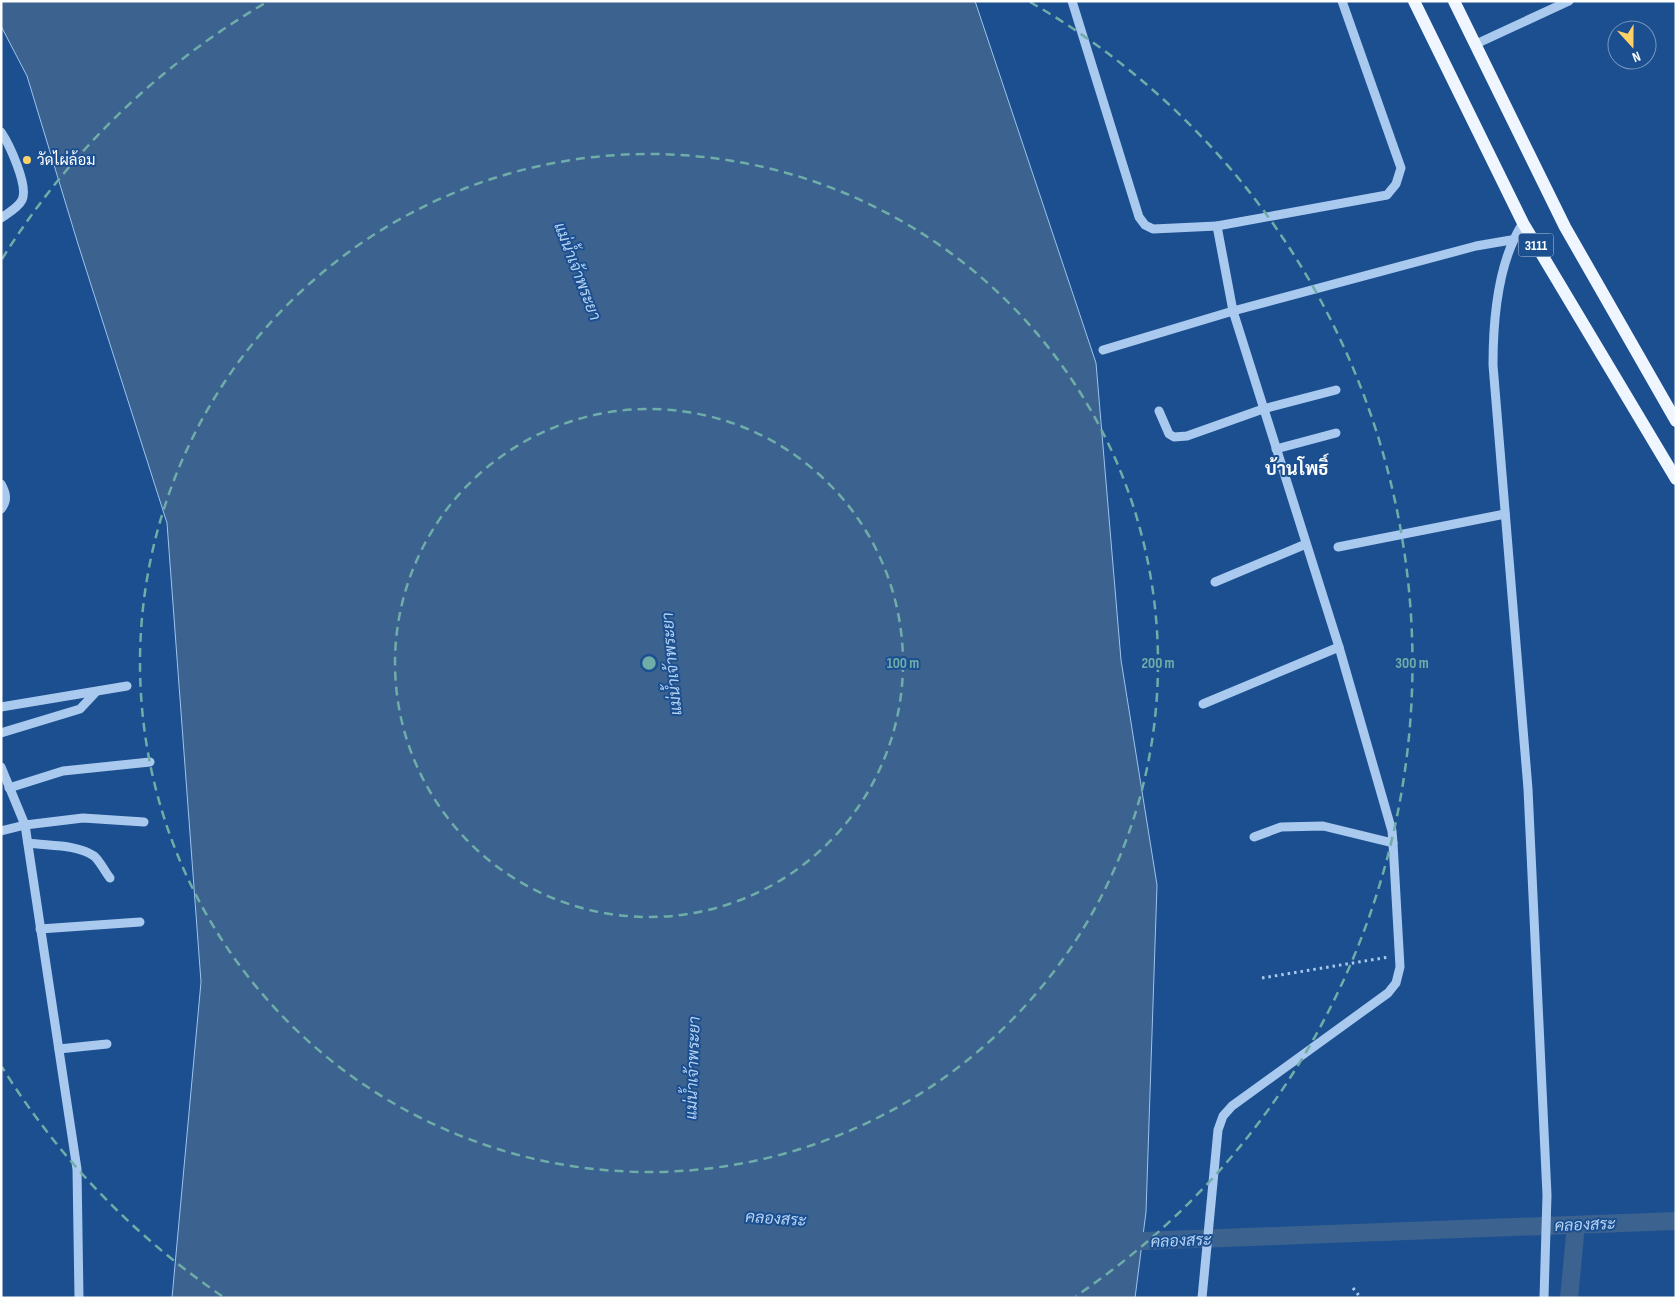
<svg xmlns="http://www.w3.org/2000/svg" width="1677" height="1299" font-family="'Sofia Sans Condensed',Sarabun,sans-serif">
<style>
.water{fill:#3c6290;stroke:#9cc4f0}
.lines{fill:none;stroke-linecap:round;stroke-linejoin:round}
.canal{stroke:#3c6290;stroke-width:18}
.path{stroke:#a9c9ee;stroke-width:3;stroke-dasharray:2.5 4;stroke-linecap:butt}
.minor{stroke:#a9c9ee;stroke-width:9}
.major{stroke:#f0f6ff;stroke-width:12}
.ring{fill:none;stroke:#6fada8;stroke-width:2.5;stroke-dasharray:9 6}
.poi-dot{fill:#ffd166;stroke:#1b4f8f;stroke-width:2}
.labels{text-anchor:middle;stroke-width:4;stroke-linejoin:round;paint-order:stroke}
.shield{fill:#1b4f8f;stroke:#bbcadd;stroke-width:1}
.shield-label{font-size:14px;font-weight:bold;fill:#fff}
.poi-label{font-size:15px;fill:#fff;stroke:#1b4f8f;text-anchor:start}
.water-label{font-size:16px;font-style:italic;fill:#b5d3f5;stroke:#1b4f8f}
.quarter-label{font-size:18px;font-weight:bold;fill:#fff;stroke:#1b4f8f}
.centre{fill:#6fada8;stroke:#1b4f8f;stroke-width:2.5}
.ring-label{font-size:15px;text-anchor:middle;font-weight:bold;fill:#6fada8;stroke:#1b4f8f;stroke-width:4;stroke-linejoin:round;paint-order:stroke}
</style>
<rect width="100%" height="100%" fill="#1b4f8f"/>
<path class="water" d="M1,1H975L1096,363L1121,660L1157,885L1146,1212L1135,1298H172L201,982L167,523L78,244L27,76L1,26Z"/>
<g class="lines">
<g class="canal">
<path d="M1118,1240L1142,1241L1676,1221"/>
<path d="M1569,1298L1576,1225"/>
</g>
<g class="path">
<path d="M1262,978L1389,957"/>
<path d="M1353,1288L1361,1298"/>
</g>
<g class="minor">
<path d="M1072,1L1139,217L1145,225L1153,229L1217,226L1233,311L1339,647L1392,831L1393,843L1400,967L1396,983L1388,993L1232,1106L1223,1116L1218,1130L1202,1298"/>
<path d="M1476,44L1569,1"/>
<path d="M1,132C9,144 29,186 22,200C18,208 8,213 1,218"/>
<path d="M1523,223C1498,261 1493,320 1493,365L1528,789L1547,1195L1544,1298"/>
<path d="M1217,226L1387,195L1396,184L1401,168L1342,1"/>
<path d="M1103,350L1233,311L1476,246L1511,240"/>
<path d="M1159,411L1169,434L1174,437L1187,436L1263,409L1336,390"/>
<path d="M1276,449L1336,433"/>
<path d="M1,484C6,493 8,500 1,509"/>
<path d="M1338,547L1505,514"/>
<path d="M1215,582L1306,544"/>
<path d="M1203,704L1339,647"/>
<path d="M1,707L127,686"/>
<path d="M1,733L80,709L95,693"/>
<path d="M1,767L25,825L68,1110L77,1169L79,1298"/>
<path d="M9,788L63,771L150,762"/>
<path d="M1,831L25,825L83,818L144,822"/>
<path d="M1254,837L1281,827L1323,826L1393,843"/>
<path d="M28,843C48,846 77,844 94,856C100,861 105,872 110,878"/>
<path d="M40,929L140,922"/>
<path d="M59,1049L107,1044"/>
</g>
<g class="major">
<path d="M1414,1L1523,223L1676,479"/>
<path d="M1454,1L1565,227L1676,421"/>
</g>
</g>
<g class="ring">
<circle cx="649" cy="663" r="254"/>
<circle cx="649" cy="663" r="509"/>
<path d="M222 1296A763 763 0 0 1 2 1067M2 259A763 763 0 0 1 267 2M1030 2A763 763 0 0 1 1076 1296"/>
</g>
<circle class="poi-dot" cx="27" cy="160" r="5"/>
<g class="labels">
<rect class="shield" x="1518.5" y="233.5" width="35" height="23" rx="4"/>
<g class="shield-label">
<text x="1536" y="250">3111</text>
</g>
<g class="poi-label">
<text x="37" y="165">วัดไผ่ล้อม</text>
</g>
<g class="water-label">
<text transform="translate(578 271) rotate(69)" y="6">แม่น้ำเจ้าพระยา</text>
<text transform="translate(671 664) rotate(-95)" y="6">แม่น้ำเจ้าพระยา</text>
<text transform="translate(692 1068) rotate(-88)" y="6">แม่น้ำเจ้าพระยา</text>
<text transform="translate(776 1218) rotate(4)" y="6">คลองสระ</text>
<text transform="translate(1585 1224) rotate(-2)" y="6">คลองสระ</text>
<text transform="translate(1181 1240) rotate(-2)" y="6">คลองสระ</text>
</g>
<g class="quarter-label">
<text x="1297" y="475">บ้านโพธิ์</text>
</g>
</g>
<circle cx="649" cy="663" r="8" class="centre"/>
<g class="ring-label">
<text x="903" y="668">100 m</text>
<text x="1158" y="668">200 m</text>
<text x="1412" y="668">300 m</text>
</g>
<rect width="1677" height="1299" fill="none" stroke="#ffffff" stroke-width="5"/>
<g transform="translate(1632 45) rotate(159)"><circle r="24" fill="#1b4f8f" stroke="#7695bc"/>
<path d="M0-4L9 19L0 12L-9 19Z" fill="#ffd166"/>
<text y="-8" font-size="14" font-weight="bold" text-anchor="middle" fill="#ffffff">N</text>
</g>
</svg>
